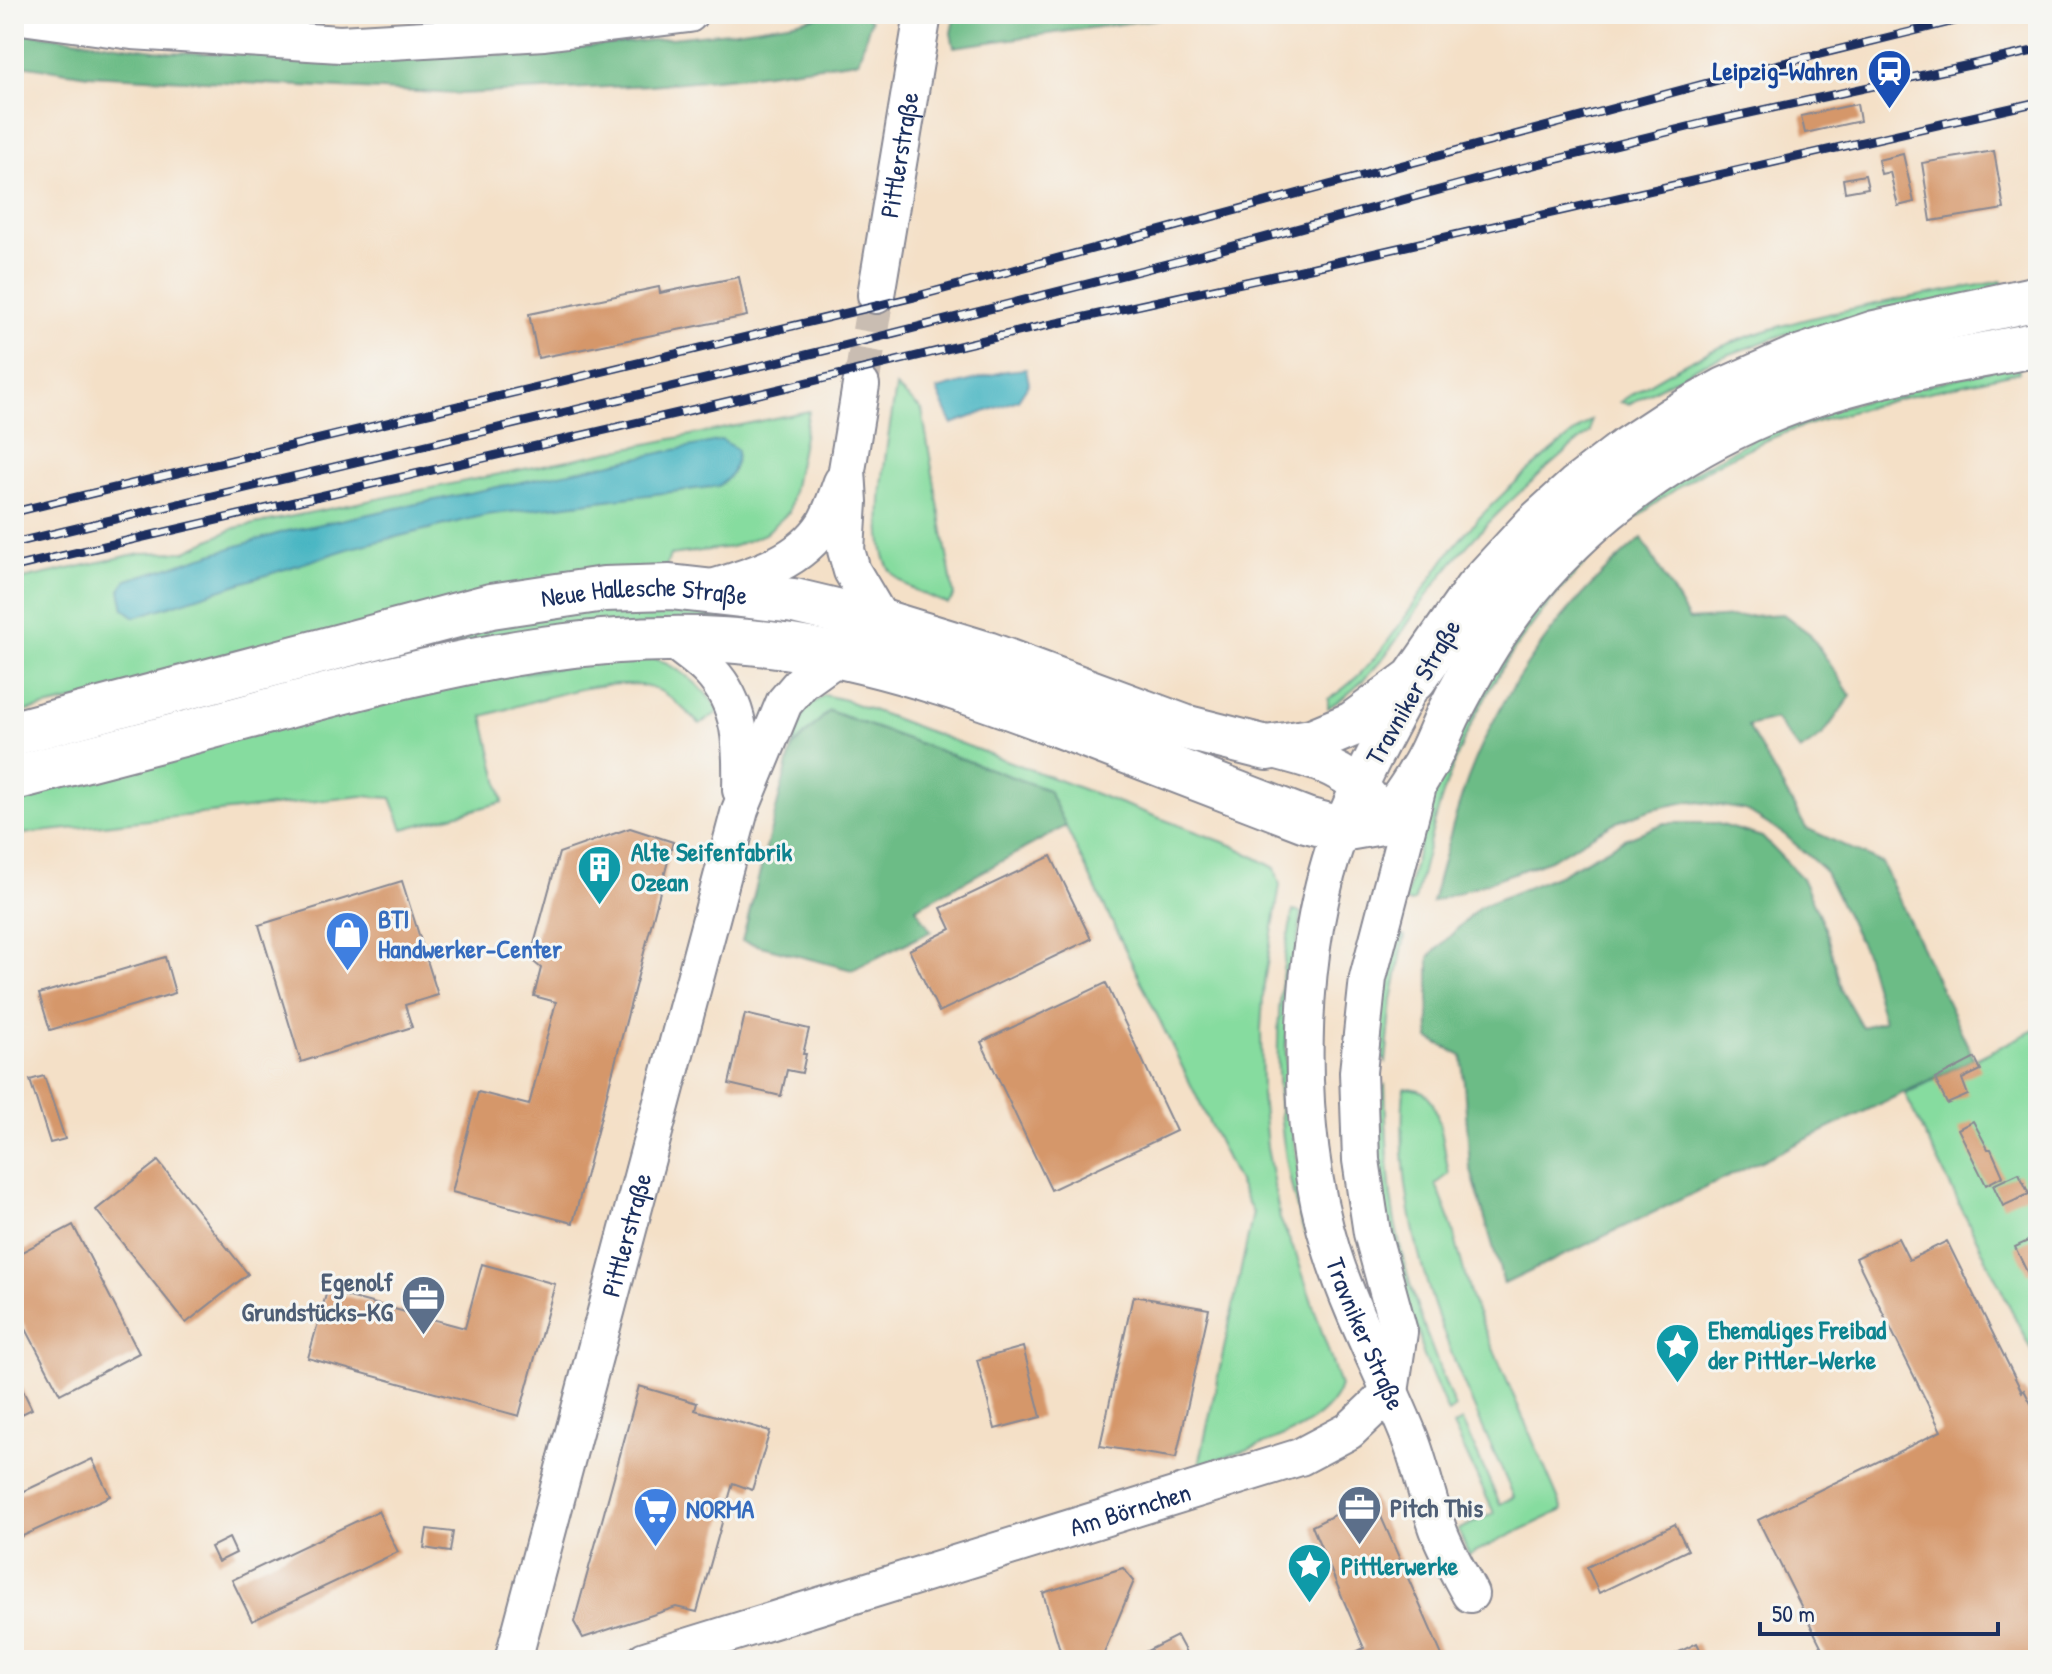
<svg xmlns="http://www.w3.org/2000/svg" width="2052" height="1674" font-family="'Patrick Hand',sans-serif">
<style>
.green{fill:#86dc9f;stroke:#50867e;stroke-width:2}
.forest{fill:#6cbc86;stroke:#447672;stroke-width:2}
.water{fill:#47b5c2;stroke:#317290;stroke-width:2}
.building{fill:#d5976b}
.lines{fill:none;stroke-linecap:round;stroke-linejoin:round}
.minor-tunnel{stroke:#c9bdb2;stroke-width:36;stroke-dasharray:36 18;stroke-linecap:butt}
.minor-casing{stroke:#888892;stroke-width:40}
.major-casing{stroke:#888892;stroke-width:48}
.minor{stroke:#fff;stroke-width:36}
.major{stroke:#fff;stroke-width:44}
.rail-casing{stroke:#1b2f5e;stroke-width:9}
.rail{stroke:#f6f6f2;stroke-width:6;stroke-dasharray:18;stroke-linecap:butt}
.labels{text-anchor:middle;stroke-width:6;stroke-linejoin:round;paint-order:stroke}
.transit-label{font-size:26px;font-weight:bold;fill:#164399;stroke:#f6f6f2;text-anchor:end}
.street-label{font-size:26px;fill:#1b2f5e;stroke:#f6f6f2}
.culture-label{font-size:26px;font-weight:bold;fill:#0d838f;stroke:#f6f6f2;text-anchor:start}
.shop-label{font-size:26px;font-weight:bold;fill:#366cbe;stroke:#f6f6f2;text-anchor:start}
.service-label{font-size:26px;font-weight:bold;fill:#4e5e75;stroke:#f6f6f2;text-anchor:end}
</style>
<rect width="100%" height="100%" fill="#f6f6f2"/>
<filter id="ink" filterUnits="userSpaceOnUse"><feTurbulence type="fractalNoise" baseFrequency=".0125" numOctaves="2"/><feDisplacementMap in="SourceGraphic" scale="16" xChannelSelector="R" yChannelSelector="G"/><feConvolveMatrix kernelMatrix="1 2 1 2 8 2 1 2 1" color-interpolation-filters="sRGB"/></filter>
<filter id="wash" filterUnits="userSpaceOnUse"><feTurbulence type="fractalNoise" baseFrequency=".006" numOctaves="4" result="noise"/><feDisplacementMap in="SourceGraphic" scale="32" xChannelSelector="R" yChannelSelector="G"/><feGaussianBlur stdDeviation="1.8" result="paint"/><feColorMatrix in="noise" values="0 0 0 0 0 0 0 0 0 0 0 0 0 0 0 0 0 1.4 0 .05"/><feComposite in="paint" operator="in"/></filter>
<g filter="url(#wash)">
<rect width="100%" height="100%" fill="#f4e0c7"/>
<g class="green">
<path d="M2002,281L2003,290L1785,334L1703,364L1629,404L1620,402C1646,385 1672,369 1700,356C1793,313 1901,300 2002,281Z"/>
<path d="M2017,363L2019,372C1942,389 1865,404 1790,431C1637,486 1507,619 1451,772C1435,813 1426,857 1415,900L1411,903L1405,901L1428,811L1444,764L1478,691L1562,574L1650,497L1785,421Z"/>
<path d="M896,387L922,410L954,596L948,604C929,596 902,588 890,570C868,535 890,429 896,387Z"/>
<path d="M809,411L789,512L765,534L732,547L670,555L666,567L14,714V581L140,553L184,552L235,528Z"/>
<path d="M1591,420L1590,432C1535,476 1483,523 1440,578C1403,626 1382,675 1328,708V699C1382,667 1417,593 1456,544C1495,497 1543,457 1591,420Z"/>
<path d="M607,604L783,613L780,628L14,764V752L389,647Z"/>
<path d="M645,655C678,666 699,682 720,711L700,724C688,714 676,700 662,692C621,668 527,704 483,716L503,802L403,829L391,798L362,796L14,835V799L415,689Z"/>
<path d="M824,695L845,700L1234,846L1275,868L1280,885L1264,982L1261,1029L1262,1095L1267,1147L1280,1219L1297,1257L1340,1386C1327,1433 1242,1450 1199,1465L1253,1213L1048,790L829,711L792,748L805,709Z"/>
<path d="M1293,911L1302,913C1296,954 1287,994 1286,1035C1284,1101 1299,1167 1309,1231L1304,1232C1271,1131 1271,1015 1293,911Z"/>
<path d="M1397,934L1405,936L1392,1000L1386,1062L1377,1052L1383,998Z"/>
<path d="M2038,1028V1364L1905,1094Z"/>
<path d="M1385,1085C1386,1122 1387,1159 1391,1196C1400,1269 1428,1340 1455,1408L1448,1413L1423,1354L1419,1332L1409,1314L1389,1236L1377,1147L1375,1094Z"/>
<path d="M1404,1088C1412,1088 1421,1089 1427,1095C1440,1106 1445,1156 1449,1174L1436,1184L1449,1217L1472,1300L1563,1510L1469,1555L1458,1530L1494,1513L1453,1426L1462,1421L1500,1504L1514,1497C1455,1365 1391,1238 1404,1088Z"/>
</g>
<g class="forest">
<path d="M829,14H863L871,20L858,61L736,77L650,85L459,94L88,75L14,64V31L169,52L360,57L507,55L729,32L794,22Z"/>
<path d="M955,14H1192L954,47L951,33Z"/>
<path d="M1642,538L1689,620L1783,614L1810,634L1851,696L1822,736L1800,751L1775,719L1748,726L1806,828L1882,863L1974,1059L1504,1284L1470,1167L1462,1056L1429,1039V957L1479,907L1561,874L1625,839L1665,823H1715L1762,837L1802,878L1825,928L1842,992L1862,1027L1884,1021L1865,953L1824,870L1785,835L1745,810L1692,801L1652,809L1614,823L1550,860L1432,902C1443,861 1453,819 1468,778C1504,684 1565,602 1642,538Z"/>
<path d="M829,711L1048,790L1066,826L916,908L931,931L852,970L742,941L792,748Z"/>
</g>
<g class="water">
<path d="M1026,369L1029,383L1018,400L952,424L937,390L1006,371Z"/>
<path d="M722,440L737,450C737,467 732,476 719,486L486,515L351,548L135,617L124,609L120,590L127,580L283,532Z"/>
</g>
<g id="blocks">
<g class="building">
<path d="M1857,104L1860,121L1805,133L1801,116Z"/>
<path d="M1994,151L2004,209L1931,221L1922,163Z"/>
<path d="M1903,154L1914,202L1898,206L1890,172L1881,174L1878,160Z"/>
<path d="M1865,175L1868,188L1845,192L1843,179Z"/>
<path d="M739,277L747,316L538,358L529,314L659,287L660,293Z"/>
<path d="M630,828L673,842L573,1223L452,1192L478,1092L529,1105L556,1002L534,996L541,968L530,959L559,853Z"/>
<path d="M1051,856L1091,939L939,1012L909,950L951,929L941,908Z"/>
<path d="M402,881L438,995L405,1005L412,1027L301,1062L259,925Z"/>
<path d="M165,957L175,993L50,1030L39,994Z"/>
<path d="M1106,983L1176,1131L1051,1190L981,1042Z"/>
<path d="M745,1014L809,1029L803,1054H806L802,1073L787,1070L781,1096L729,1084Z"/>
<path d="M1975,1058L1981,1070L1962,1079L1968,1095L1947,1104L1935,1079Z"/>
<path d="M44,1076L65,1139L50,1143L30,1080Z"/>
<path d="M1973,1121L1988,1149H1991L2003,1176L1986,1185L1958,1129Z"/>
<path d="M158,1161L248,1274L186,1323L96,1210Z"/>
<path d="M2019,1173L2029,1194L2003,1206L1993,1185Z"/>
<path d="M73,1225L139,1353L60,1394L14,1306V1256Z"/>
<path d="M1898,1238L1909,1260L1947,1241L2022,1392L2024,1390L2038,1417V1660H1828L1758,1520L1941,1431L1856,1258Z"/>
<path d="M2034,1238L2038,1247V1269L2028,1274L2015,1247Z"/>
<path d="M482,1264L555,1284L519,1416L308,1358L327,1291L465,1328Z"/>
<path d="M1133,1296L1209,1309L1176,1458L1100,1446Z"/>
<path d="M1023,1347L1041,1417L995,1429L977,1360Z"/>
<path d="M14,1372L32,1409L14,1418Z"/>
<path d="M639,1386L697,1403L695,1410L770,1431L752,1490L733,1483L697,1612L676,1607L583,1638L574,1622Z"/>
<path d="M92,1459L110,1496L14,1540V1496Z"/>
<path d="M1372,1496L1444,1660H1340L1364,1648L1312,1526Z"/>
<path d="M378,1511L398,1552L252,1621L232,1580Z"/>
<path d="M1675,1524L1688,1550L1599,1593L1587,1567Z"/>
<path d="M427,1529L453,1532L450,1552L424,1548Z"/>
<path d="M229,1538L236,1553L218,1562L211,1547Z"/>
<path d="M1123,1568L1134,1581L1101,1660H1063L1043,1593Z"/>
<path d="M1177,1636L1190,1660H1142L1139,1655Z"/>
<path d="M1697,1643L1705,1660H1663Z"/>
</g>
</g>
</g>
<g filter="url(#ink)">
<use href="#blocks" fill-opacity="0" stroke="#888892" stroke-width="2"/>
<g class="lines">
<path class="minor-tunnel" d="M861,385L876,295"/>
<defs>
<g id="minor">
<path d="M14,15L132,31L340,44L544,32L689,14"/>
<path id="s1" d="M876,295L923,14"/>
<path d="M861,385L847,470L849,502L846,550L852,571L882,622"/>
<path d="M709,589C752,576 800,563 825,523C832,511 837,495 842,482"/>
<path d="M671,639C683,649 699,659 710,671C742,705 742,746 741,790"/>
<path id="s2" d="M1414,680C1388,729 1362,776 1342,827C1295,946 1293,1130 1332,1252C1352,1315 1384,1374 1409,1436C1421,1466 1427,1498 1438,1529C1446,1551 1459,1573 1470,1594"/>
<path d="M1270,749C1311,760 1348,767 1374,803"/>
<path d="M1390,1392L1399,1332L1372,1233L1361,1160L1358,1072L1368,978L1417,790"/>
<path id="s3" d="M513,1660L740,810L784,703L802,682L840,655"/>
<path id="s4" d="M645,1660L1300,1457L1349,1431L1390,1392"/>
</g>
<g id="major">
<path id="s5" d="M14,733L491,606L604,589L670,587L794,601L882,622L987,654L1184,727L1267,748L1312,741L1353,724L1414,679L1476,590L1536,525L1577,488L1629,448L1673,419L1725,390L1793,360L1875,333L2038,298"/>
<path d="M14,778C105,754 196,731 287,706C453,662 617,620 791,647C895,663 994,700 1093,738C1164,765 1235,792 1306,820L1341,829L1387,821C1399,805 1411,789 1421,771C1433,753 1440,731 1450,711C1468,676 1488,640 1512,608C1590,504 1707,426 1831,389C1899,368 1969,359 2038,344"/>
</g>
</defs>
<use href="#minor" class="minor-casing"/>
<use href="#major" class="major-casing"/>
<use href="#minor" class="minor"/>
<use href="#major" class="major"/>
<defs>
<g id="rail">
<path d="M14,512L914,297L1763,68L1983,14"/>
<path d="M14,543L827,350L1182,260L1509,171L1704,123L2038,50"/>
<path d="M14,567L717,404L1030,329L1297,271L2038,102"/>
</g>
</defs>
<use href="#rail" class="rail-casing"/>
<use href="#rail" class="rail"/>
</g>
</g>
<defs>
<symbol id="station-pin" viewBox="-11 -11 22 30"><path d="M0 17L-7.5 6A9.5 9.5 0 1 1 7.5 6Z" fill="#1a4fb4" stroke="#f6f6f2"/><path d="M-3-6H3Q5-6 5-4V2Q5 4 3 4L4.5 6H3L1.5 4h-3L-3 6H-4.5L-3 4Q-5 4-5 2V-4Q-5-6-3-6ZM-3.5-4v3h7v-3ZM-3.5 1v1.5H-2V1ZM2 1v1.5H3.5V1Z" fill="#fff"/></symbol>
<symbol id="building-pin" viewBox="-11 -11 22 30"><path d="M0 17L-7.5 6A9.5 9.5 0 1 1 7.5 6Z" fill="#0f9aa8" stroke="#f6f6f2"/><path d="M-4-6H4V6H1V3H-1V6H-4ZM-2.5-4.3h1.7v1.8h-1.7ZM.8-4.3h1.7v1.8H.8ZM-2.5-1h1.7V.8h-1.7ZM.8-1h1.7V.8H.8Z" fill="#fff"/></symbol>
<symbol id="shop-pin" viewBox="-11 -11 22 30"><path d="M0 17L-7.5 6A9.5 9.5 0 1 1 7.5 6Z" fill="#3f7fe0" stroke="#f6f6f2"/><path d="M-5-2.5h2.3a2.7 3.5 0 0 1 5.4 0H5L5.5 6h-11ZM-1.5-2.5h3a1.5 2.3 0 0 0-3 0Z" fill="#fff"/></symbol>
<symbol id="office-pin" viewBox="-11 -11 22 30"><path d="M0 17L-7.5 6A9.5 9.5 0 1 1 7.5 6Z" fill="#5c6f8a" stroke="#f6f6f2"/><path d="M-6-3h4V-5.5h4V-3h4V5H-6ZM-1-4.5V-3h2v-1.5ZM-6 0V1H6V0Z" fill="#fff"/></symbol>
<symbol id="sight-pin" viewBox="-11 -11 22 30"><path d="M0 17L-7.5 6A9.5 9.5 0 1 1 7.5 6Z" fill="#0f9aa8" stroke="#f6f6f2"/><path d="M0-6L1.8-2.2L6-1.7L2.9 1.2L3.7 5.4L0 3.3L-3.7 5.4L-2.9 1.2L-6-1.7L-1.8-2.2Z" fill="#fff"/></symbol>
<symbol id="supermarket-pin" viewBox="-11 -11 22 30"><path d="M0 17L-7.5 6A9.5 9.5 0 1 1 7.5 6Z" fill="#3f7fe0" stroke="#f6f6f2"/><path d="M-6-5.5h2.5l.6 2H6L4.5 2H-2.5L-4.4-4H-6ZM-1.5 3.2a1.3 1.3 0 1 0 .1 0ZM3 3.2a1.3 1.3 0 1 0 .1 0Z" fill="#fff"/></symbol>
</defs>
<g fill-rule="evenodd">
<use href="#station-pin" x="1864" y="46" width="51" height="69"/>
<use href="#building-pin" x="574" y="842" width="51" height="69"/>
<use href="#shop-pin" x="322" y="908" width="51" height="69"/>
<use href="#office-pin" x="398" y="1272" width="51" height="69"/>
<use href="#sight-pin" x="1652" y="1320" width="51" height="69"/>
<use href="#office-pin" x="1334" y="1482" width="51" height="69"/>
<use href="#supermarket-pin" x="630" y="1484" width="51" height="69"/>
<use href="#sight-pin" x="1284" y="1540" width="51" height="69"/>
</g>
<g class="labels">
<g class="transit-label">
<text x="1858" y="80">Leipzig-Wahren</text>
</g>
<g class="street-label">
<text dy="9" stroke="none"><textPath href="#s1" startOffset="142">Pittlerstraße</textPath></text>
<text dy="9" stroke="none"><textPath href="#s5" startOffset="648">Neue Hallesche Straße</textPath></text>
<text transform="translate(1413 692) rotate(-60)" y="9">Travniker Straße</text>
<text dy="9" stroke="none"><textPath href="#s3" startOffset="440">Pittlerstraße</textPath></text>
<text dy="9" stroke="none"><textPath href="#s2" startOffset="684">Travniker Straße</textPath></text>
<text dy="9" stroke="none"><textPath href="#s4" startOffset="508">Am Börnchen</textPath></text>
</g>
<g class="culture-label">
<text x="631" y="861">Alte Seifenfabrik<tspan x="631" dy="30">Ozean</tspan></text>
<text x="1708" y="1339">Ehemaliges Freibad<tspan x="1708" dy="30">der Pittler-Werke</tspan></text>
<text x="1341" y="1575">Pittlerwerke</text>
</g>
<g class="shop-label">
<text x="378" y="928">BTI<tspan x="378" dy="30">Handwerker-Center</tspan></text>
<text x="686" y="1518">NORMA</text>
</g>
<g class="service-label">
<text x="393" y="1291">Egenolf<tspan x="393" dy="30">Grundstücks-KG</tspan></text>
<text x="1390" y="1517" text-anchor="start">Pitch This</text>
</g>
</g>
<rect width="2052" height="1674" fill="none" stroke="#f6f6f2" stroke-width="48"/>
<path d="M1760 1622v12h238v-12" fill="none" stroke="#1b2f5e" stroke-width="4"/>
<text x="1772" y="1622" font-size="24" fill="#1b2f5e" stroke="#f6f6f2" stroke-width="6" paint-order="stroke">50 m</text>
</svg>
